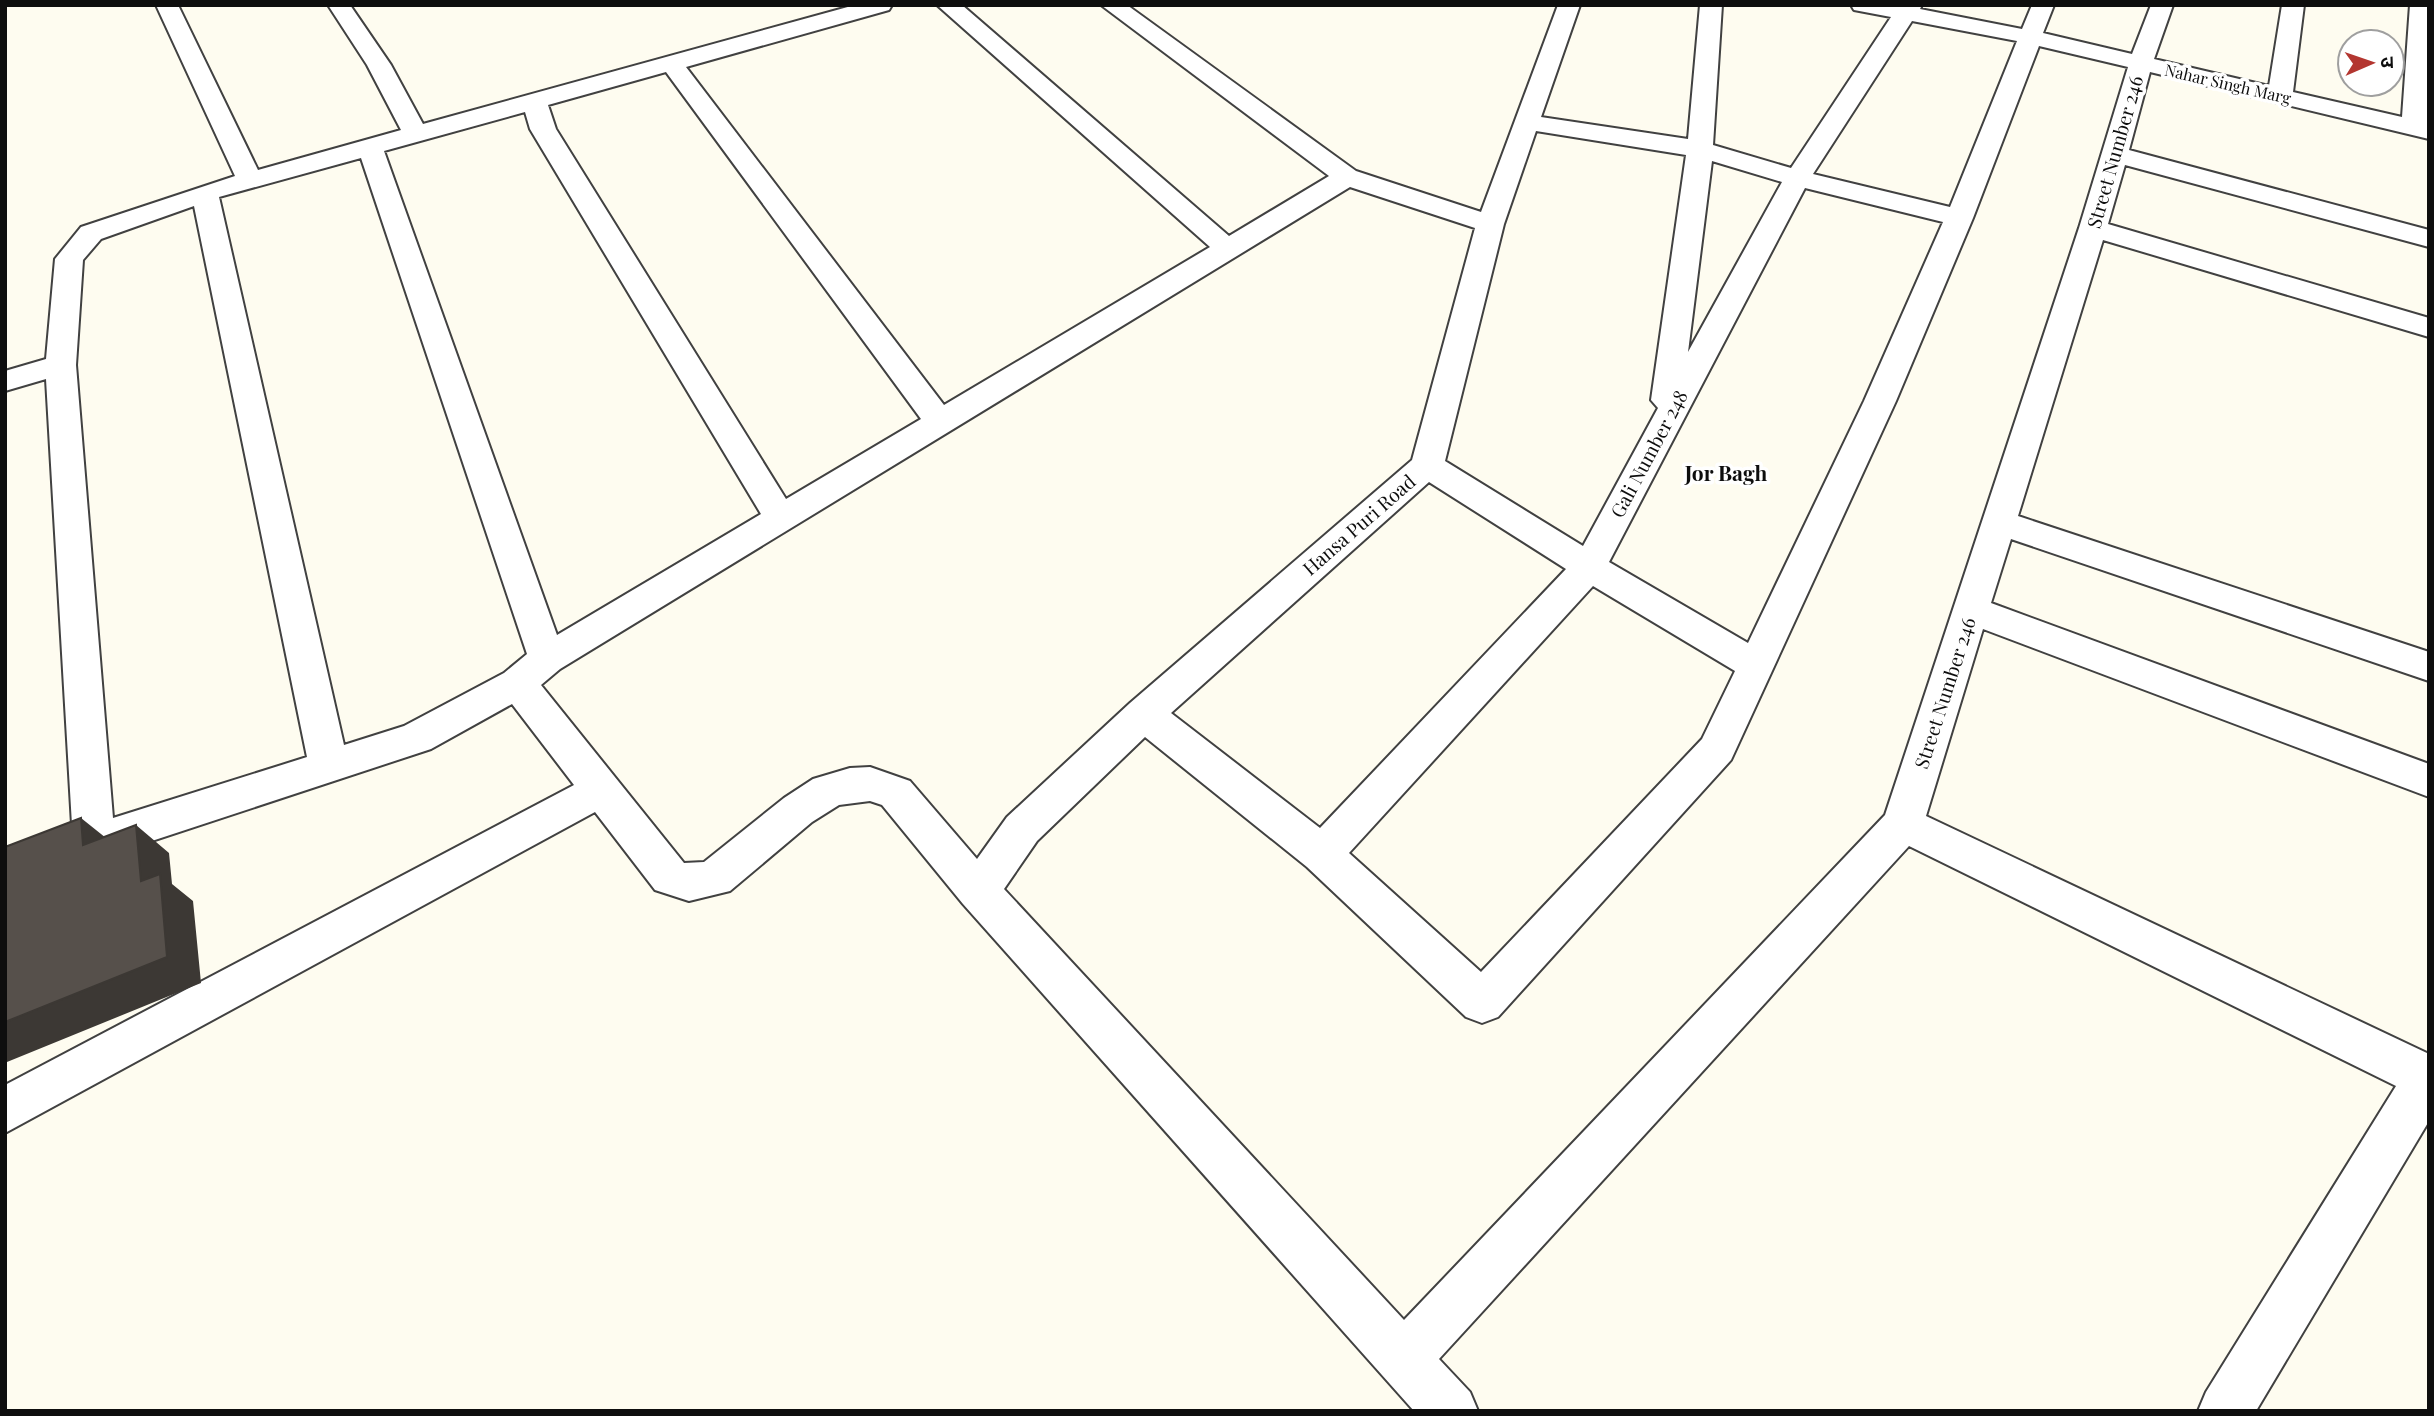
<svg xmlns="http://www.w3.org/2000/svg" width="2434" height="1416" font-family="'Playfair Display','Noto Sans Devanagari',serif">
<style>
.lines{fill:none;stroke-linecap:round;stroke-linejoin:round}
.minor-casing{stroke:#414141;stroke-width:4}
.minor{fill:#fff;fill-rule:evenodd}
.shaded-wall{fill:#3c3834}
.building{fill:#56504b;stroke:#3c3834;stroke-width:2}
.labels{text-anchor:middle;stroke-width:7;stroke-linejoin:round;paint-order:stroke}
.far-street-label{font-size:16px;fill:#0e0e0e;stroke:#fff}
.street-label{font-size:19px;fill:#0e0e0e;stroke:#fff}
.neighbourhood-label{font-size:21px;font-weight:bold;fill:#0e0e0e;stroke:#fff}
</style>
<rect width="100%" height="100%" fill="#fefcf0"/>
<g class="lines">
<defs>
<path id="minor" d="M156,5H178L258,170L401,130L367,65L328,5H350L391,65L423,124L855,5H892L889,10L686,67L944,405L1210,247L937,5H962L1229,236L1329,176L1101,5H1127L1356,171L1481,212L1558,5H1580L1541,117L1688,139L1700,5H1722L1713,145L1791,168L1891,17L1854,10L1851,5H1922L1920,9L2022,29L2032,5H2054L2043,33L2132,54L2151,5H2173L2154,59L2269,86L2282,5H2304L2293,92L2402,117L2410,5H2429V139L2150,72L2129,150L2429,230V247L2125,165L2108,224L2429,318V337L2103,240L2018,516L2429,652V681L2011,539L1991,603L2429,764V797L1983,629L1926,816L2429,1054V1121L2256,1411H2198L2206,1392L2396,1086L1909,846L1439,1359L1470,1392L1478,1411H1414L963,904L882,805L870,801L839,805L812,822L730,891L689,901L655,890L595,812L5,1133V1085L574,785L512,704L431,749L94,860L79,854L73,842L46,379L5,391V371L46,359L55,259L81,227L235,176ZM1912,21L2017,41L1950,207L1813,174ZM2039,46L2128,67L2079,228L1885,815L1404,1320L1004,889L1037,841L1145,737L1307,867L1466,1017L1482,1023L1498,1017L1731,760L1896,401L1973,218ZM666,72L921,419L786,499L556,129L548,105ZM525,112L530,129L761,514L557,635L384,151ZM1536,131L1686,155L1651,400L1658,408L1583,546L1445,461L1504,224ZM361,158L527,654L504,673L404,726L344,745L219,197ZM1712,161L1782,182L1688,352ZM1350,187L1475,228L1412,460L1130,703L1007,817L977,859L910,781L870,767L850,768L813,779L784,798L704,862L684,863L541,685L560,669ZM1805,188L1943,222L1864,401L1748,643L1609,562ZM194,206L307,757L113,818L76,365L83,260L101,239ZM1429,482L1566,569L1320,828L1171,713ZM1593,586L1735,671L1702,739L1481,972L1349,853Z"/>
</defs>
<use href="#minor" class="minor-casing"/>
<use href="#minor" class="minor"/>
</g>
<g class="shaded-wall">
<path d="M81,818L116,846L83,845Z"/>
<path d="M136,825L169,853L172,884L193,901L201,983L7,1062L5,1061V1022L141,881Z"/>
</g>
<path class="building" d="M81,818L83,845L136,825L141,881L160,874L167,957L5,1022V847Z"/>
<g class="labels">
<g class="far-street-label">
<text transform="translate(2228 84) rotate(13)" y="6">Nahar Singh Marg</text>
</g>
<g class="street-label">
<text transform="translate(2115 152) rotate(-74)" y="7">Street Number 246</text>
<text transform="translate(1649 454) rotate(-62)" y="7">Gali Number 248</text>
<text transform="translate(1359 525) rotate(-41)" y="7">Hansa Puri Road</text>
<text transform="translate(1945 693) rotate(-72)" y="7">Street Number 246</text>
</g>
<g class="neighbourhood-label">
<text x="1726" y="481">Jor Bagh</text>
</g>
</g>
<rect width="2434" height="1416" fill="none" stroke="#0e0e0e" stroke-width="14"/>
<g transform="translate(2371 63) rotate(88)"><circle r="33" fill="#ffffff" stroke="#9f9f9f" stroke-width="2"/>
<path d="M0-5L12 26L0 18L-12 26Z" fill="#b33630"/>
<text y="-10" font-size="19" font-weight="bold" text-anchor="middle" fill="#0e0e0e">उ</text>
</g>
</svg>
